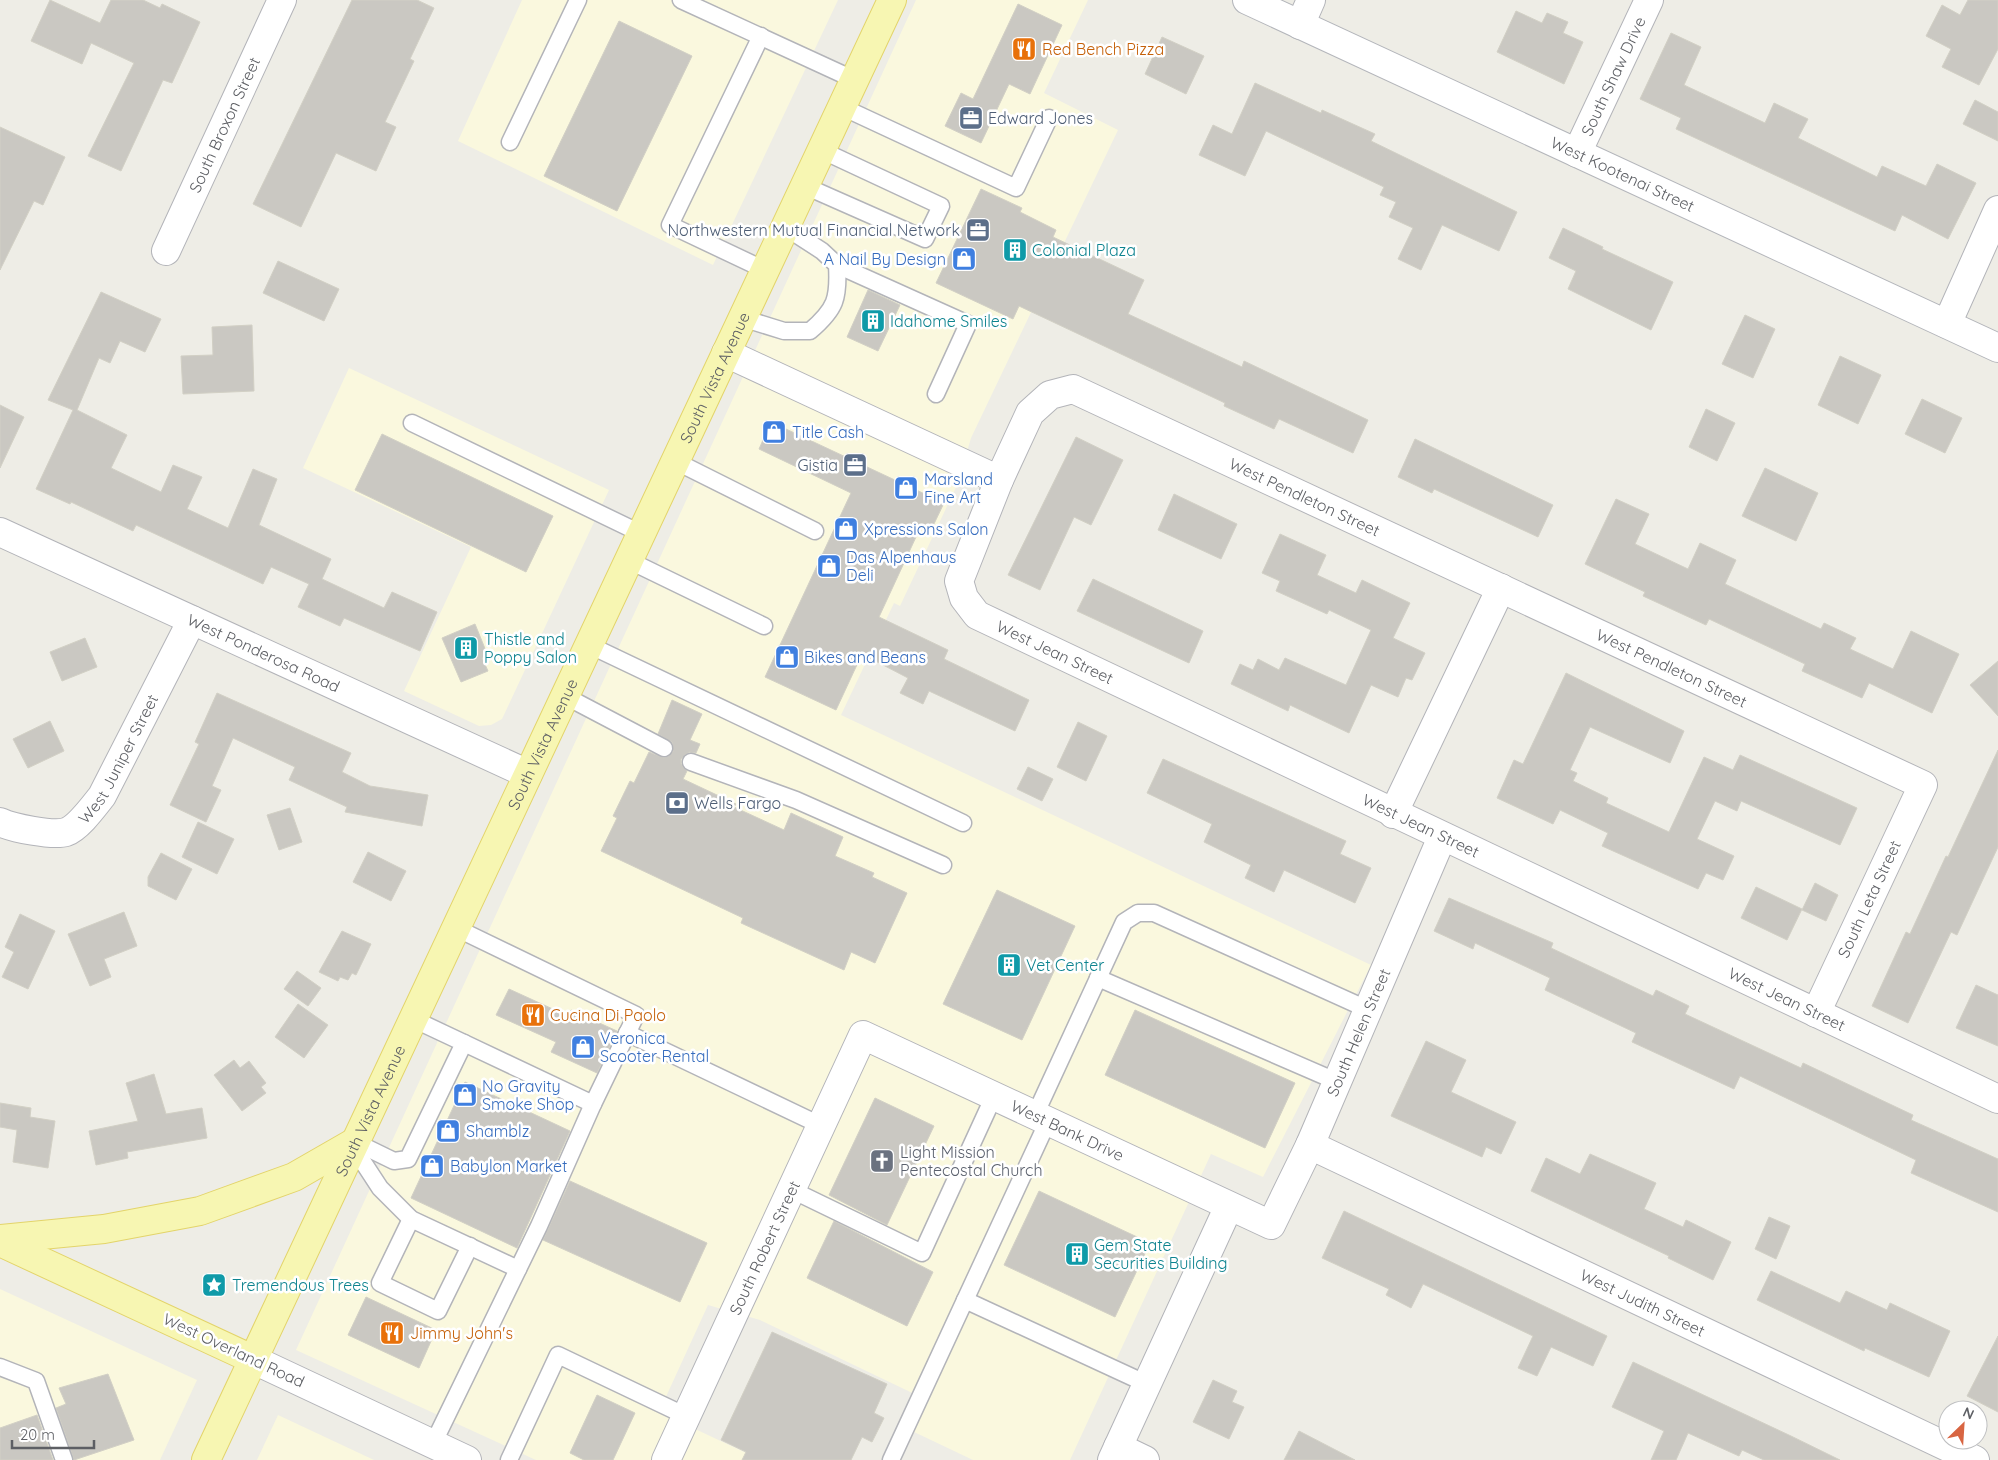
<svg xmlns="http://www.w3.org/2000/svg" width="1998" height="1460" font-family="Quicksand,sans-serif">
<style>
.commercial{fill:#faf8de}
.building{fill:#cac8c2;stroke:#d2d0c5}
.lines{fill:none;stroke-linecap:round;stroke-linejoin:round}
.service-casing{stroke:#b3b4b9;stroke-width:19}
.minor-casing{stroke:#b3b4b9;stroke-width:30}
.tertiary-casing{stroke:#b3b4b9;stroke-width:30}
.secondary-casing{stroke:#b4b6bb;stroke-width:30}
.primary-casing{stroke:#e3d46a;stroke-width:30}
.service{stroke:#fff;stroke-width:16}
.minor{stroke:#fff;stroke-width:28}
.tertiary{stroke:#fff;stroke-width:28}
.secondary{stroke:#fff;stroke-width:28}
.primary{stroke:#f7f6b2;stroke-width:28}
.labels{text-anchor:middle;stroke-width:5;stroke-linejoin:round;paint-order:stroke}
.food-label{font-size:16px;fill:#c56008;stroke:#fff;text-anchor:start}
.street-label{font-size:16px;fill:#5d5f64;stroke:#fff}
.service-label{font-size:16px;fill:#4e5e75;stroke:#fff;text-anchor:start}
.culture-label{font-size:16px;fill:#0d838f;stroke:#fff;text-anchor:start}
.shop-label{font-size:16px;fill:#366cbe;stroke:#fff;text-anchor:start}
.worship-label{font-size:16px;fill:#5b616d;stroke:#fff;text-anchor:start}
</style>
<rect width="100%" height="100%" fill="#eeede6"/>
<g class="commercial">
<path d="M522,0H838L713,265L458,141Z"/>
<path d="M916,0H1088L1044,93L1118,130L971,438L958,483L900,606L894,603L841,715L1371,965L1263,1177L1211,1154L1070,1460H973L912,1431L927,1400L760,1320L708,1305L659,1412L761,1460H536L296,1350Z"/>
<path d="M349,368L609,490L502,719L491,725L479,726L404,691L471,547L303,468Z"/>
<path d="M0,1289L197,1380L160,1460H0Z"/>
<path d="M278,1415L374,1460H257Z"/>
</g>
<g class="building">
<path d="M50,0L100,23L111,0H143L160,8L162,4L200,22L172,83L163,80L121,171L88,156L134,63L91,43L82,64L31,41Z"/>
<path d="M352,0H417L434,8L410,59L414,61L385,122L396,127L376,171L336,153L301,227L253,204Z"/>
<path d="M1968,0H1998V49L1979,85L1942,67L1951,49L1926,36L1942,5L1960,15Z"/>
<path d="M1018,4L1062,25L1030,94L1009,84L981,143L945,126L961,93L973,99Z"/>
<path d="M1516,11L1542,23L1547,13L1568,22L1563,33L1583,42L1564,84L1497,52Z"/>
<path d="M619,21L692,56L617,211L544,176Z"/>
<path d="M1671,33L1701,47L1684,85L1765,123L1774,103L1808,119L1798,138L1877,177L1882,166L1926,186L1937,164L1976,183L1948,239L1902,215L1895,231L1676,129L1681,118L1640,99Z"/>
<path d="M1162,37L1204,56L1186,94L1145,74Z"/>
<path d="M1255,83L1321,113L1322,110L1375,134L1371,141L1517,212L1499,251L1442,225L1421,270L1398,259L1413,228L1389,217L1396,202L1380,195L1384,187L1266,131L1245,176L1199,155L1213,125L1232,134Z"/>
<path d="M1975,100L1998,112V141L1963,124Z"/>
<path d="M0,127L65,157L43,205L34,201L0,270Z"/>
<path d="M981,189L1022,208L1020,212L1056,230L1053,237L1144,280L1128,314L1242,367L1244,361L1368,420L1353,453L1279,419L1274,429L1224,406L1225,403L1019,306L1013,319L936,283Z"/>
<path d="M1563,228L1603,247L1602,249L1673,282L1651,330L1568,289L1576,271L1549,258Z"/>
<path d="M278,261L339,289L324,321L263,293Z"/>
<path d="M868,290L900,305L878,351L847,337Z"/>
<path d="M101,292L161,319L145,352L120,341L110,363L99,358L77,410L127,435L111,468L161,492L173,465L202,477L187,509L228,528L253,469L277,479L259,525L331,559L322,579L384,608L392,592L437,612L420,651L344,618L340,626L298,607L309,584L271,567L263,584L136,525L133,531L71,502L70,504L36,489L73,410L48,400Z"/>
<path d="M1745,315L1775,329L1753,378L1722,364Z"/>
<path d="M252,325L254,391L183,394L181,356L213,355L212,327Z"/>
<path d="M1840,356L1881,375L1858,424L1818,405Z"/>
<path d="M1922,399L1962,418L1945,453L1905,434Z"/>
<path d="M0,405L24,417L0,468Z"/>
<path d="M1706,409L1735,423L1717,461L1689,447Z"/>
<path d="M771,422L944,503L932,528L922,524L879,617L948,650L944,659L1029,700L1015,731L929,691L923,704L900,693L908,678L862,654L836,710L765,677L851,493L759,449Z"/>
<path d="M382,434L553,516L526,572L355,490Z"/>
<path d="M1076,437L1123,460L1091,525L1074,517L1040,590L1008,575Z"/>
<path d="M1415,439L1553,505L1538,537L1434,489L1432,493L1398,477Z"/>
<path d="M1765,468L1818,493L1796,541L1742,516Z"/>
<path d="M1174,494L1237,524L1221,559L1158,530Z"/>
<path d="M1616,499L1649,514L1635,544L1688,569L1700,543L1736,560L1725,584L1821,629L1824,623L1856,638L1850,649L1893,669L1911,631L1959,654L1932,713L1869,683L1862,698L1802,671L1805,664L1709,619L1706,625L1643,596L1645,592L1585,564Z"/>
<path d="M1280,534L1326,555L1317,575L1356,593L1362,580L1410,603L1393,638L1425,653L1412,680L1406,678L1398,697L1371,685L1349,733L1290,705L1288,711L1231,684L1240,664L1253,670L1258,659L1279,670L1285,658L1346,685L1371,630L1329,610L1327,614L1276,591L1280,581L1262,573Z"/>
<path d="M1093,579L1203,631L1189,663L1077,611Z"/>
<path d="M475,624L488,656L482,658L488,671L461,682L442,638Z"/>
<path d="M85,638L97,667L62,681L50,652Z"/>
<path d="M1998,661V716L1970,685Z"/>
<path d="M1566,673L1684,731L1670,763L1590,727L1570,770L1577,773L1573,781L1608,798L1606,803L1669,832L1704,757L1733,770L1740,755L1857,808L1840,845L1741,801L1737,811L1715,801L1697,839L1734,856L1723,880L1706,873L1698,889L1602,846L1608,833L1560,810L1553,824L1497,798L1514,760L1523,764Z"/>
<path d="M217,693L351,753L342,772L370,786L428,795L422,826L345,812L347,807L289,780L295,767L233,738L212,786L221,790L206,822L170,805L199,744L195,742Z"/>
<path d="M672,700L702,714L690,740L700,744L696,753L689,752L681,759V764L687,771L683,779L736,804L734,807L784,830L791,813L843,837L835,856L874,873L872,877L907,893L875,963L851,952L844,970L741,923L743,918L601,851L617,818L613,816L630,781L634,783L649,752L664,758L673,752L672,742L658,734Z"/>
<path d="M50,721L64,751L28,768L13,739Z"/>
<path d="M1078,722L1107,736L1086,781L1057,767Z"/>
<path d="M1998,750V847L1957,935L1951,932L1908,1023L1872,1006L1906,932L1910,934L1946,856L1948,857Z"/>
<path d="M1163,759L1346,841L1340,854L1371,868L1355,903L1284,870L1274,892L1245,878L1251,865L1204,842L1212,824L1147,793Z"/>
<path d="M1028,767L1053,779L1042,801L1017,789Z"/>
<path d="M290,808L302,842L279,850L267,815Z"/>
<path d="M198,822L234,839L217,874L182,857Z"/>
<path d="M368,852L406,871L391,901L353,882Z"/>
<path d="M161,853L192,869L176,900L148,886V877Z"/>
<path d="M1815,883L1838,895L1826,921L1802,910Z"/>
<path d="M1756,887L1802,909L1787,940L1741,918Z"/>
<path d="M997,890L1075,926L1022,1040L943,1004Z"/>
<path d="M1449,898L1553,943L1551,948L1653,996L1656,990L1689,1006L1685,1014L1801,1068L1803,1063L1913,1115L1911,1120L1998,1159V1212L1911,1173L1916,1160L1740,1076L1734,1089L1632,1042L1636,1033L1545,990L1550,978L1475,943L1473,949L1434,931Z"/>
<path d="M124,912L137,946L104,959L111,977L90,986L68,934Z"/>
<path d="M20,914L55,931L28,989L2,977L14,952L5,947Z"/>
<path d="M342,931L371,944L356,975L352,973L348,980L340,977L338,981L319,972Z"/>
<path d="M297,971L321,988L308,1006L284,989Z"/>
<path d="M1976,985L1998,995V1046L1956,1028Z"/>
<path d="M509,989L568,1016L571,1010L617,1031L597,1073L551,1052L556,1042L496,1015Z"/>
<path d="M298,1004L328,1025L304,1058L275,1037Z"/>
<path d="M1135,1010L1295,1083L1265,1148L1105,1075Z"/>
<path d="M1426,1041L1466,1060L1451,1092L1516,1122L1501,1154L1486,1147L1482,1157L1391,1116Z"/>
<path d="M234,1060L240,1068L249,1061L266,1083L261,1087L266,1093L242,1111L214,1075Z"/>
<path d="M154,1074L166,1114L202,1108L207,1138L127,1152L128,1158L96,1165L89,1131L138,1121L126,1083Z"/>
<path d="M465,1082L570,1131L517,1248L411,1198Z"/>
<path d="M875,1098L934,1126L887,1225L829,1195Z"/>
<path d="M0,1103L31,1108L30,1117L55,1121L48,1168L13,1162L17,1130L0,1127Z"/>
<path d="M1590,1154L1656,1183L1644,1209L1683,1227L1686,1220L1731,1242L1713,1280L1668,1258L1669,1256L1531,1191L1546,1158L1580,1174Z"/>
<path d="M570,1181L707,1243L680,1302L543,1240Z"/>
<path d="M1039,1191L1150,1243L1115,1317L1004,1265Z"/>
<path d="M1344,1211L1607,1336L1593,1366L1551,1347L1537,1376L1518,1368L1533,1336L1423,1284L1411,1308L1386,1295L1389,1289L1322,1258Z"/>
<path d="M1769,1217L1790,1226L1776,1259L1755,1249Z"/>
<path d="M834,1221L933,1272L907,1326L807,1278Z"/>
<path d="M1771,1271L1840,1303L1846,1291L1887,1310L1890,1303L1950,1331L1929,1377L1865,1348L1864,1351L1757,1300Z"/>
<path d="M366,1297L436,1330L419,1368L348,1335Z"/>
<path d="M772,1332L887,1384L874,1413L884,1418L872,1442L862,1437L851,1460H742L746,1452L721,1440Z"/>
<path d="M1998,1336V1412L1967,1396Z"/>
<path d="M1633,1362L1791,1436L1840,1460H1764L1742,1450L1739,1456L1688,1433L1676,1460H1651L1664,1431L1612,1407Z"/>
<path d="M108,1374L134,1440L74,1460L56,1408L66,1404L59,1388Z"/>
<path d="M1213,1380L1237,1391L1232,1402L1244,1407L1229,1439L1193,1422Z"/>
<path d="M597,1395L635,1413L613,1460H584L570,1453Z"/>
<path d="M37,1415L53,1460H0V1428Z"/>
<path d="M1299,1431L1355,1460H1284Z"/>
</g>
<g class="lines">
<defs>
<g id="service">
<path d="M681,0L855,80"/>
<path d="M761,36L670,225L765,270"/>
<path d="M842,107L1016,188L1049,118"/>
<path d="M510,142L578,0"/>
<path d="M805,186L925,239L941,206L821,150"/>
<path d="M837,265L968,324L936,394"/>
<path d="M742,318L784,331H810C836,309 839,298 837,265L822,251L785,227"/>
<path d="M412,423L640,533"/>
<path d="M675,461L815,531"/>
<path d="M628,560L764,626"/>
<path d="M589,645L963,823"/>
<path d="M565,696L664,748"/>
<path d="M691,762L796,800L943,865"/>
<path d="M1098,978L1338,1082"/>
<path d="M627,1033L822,1126"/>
<path d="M464,1043L593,1104"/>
<path d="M1035,1115L1124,922L1138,913H1154L1369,1010"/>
<path d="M355,1142L394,1161L408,1159L464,1043L413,1019"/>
<path d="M355,1142L363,1162L380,1188L411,1219L518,1269"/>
<path d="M792,1190L922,1253L994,1096"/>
<path d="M411,1219L380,1283L438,1311L470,1246"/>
<path d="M965,1300L1147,1384"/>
<path d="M0,1367L36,1381L64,1460"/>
<path d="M433,1444L539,1226L593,1104L636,1015L456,928"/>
<path d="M509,1460L558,1355L686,1416"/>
<path d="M891,1460L1048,1121"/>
</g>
<g id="minor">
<path d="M1300,25L1311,0"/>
<path id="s1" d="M1577,153L1649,0"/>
<path id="s2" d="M166,251L282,0"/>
<path d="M1947,324L1998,210"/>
<path id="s3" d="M726,353L999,480L1030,413L1050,395L1073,389L1923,785L1816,1013"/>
<path id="s4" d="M999,480L959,581L964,598L977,615L1998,1099"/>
<path id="s5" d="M0,532L528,774"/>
<path d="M1393,814L1501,588"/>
<path id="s6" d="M0,822C12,828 53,836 66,832C78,828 94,806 102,796L192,620"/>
<path id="s7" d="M1310,1145L1975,1460"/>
<path d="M1118,1447L1145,1460"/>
<path id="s8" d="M666,1460L863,1035L1271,1225L1310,1145L1442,837"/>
<path d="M1112,1460L1229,1206"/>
</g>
<path id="tertiary" d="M252,1359L467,1460"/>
<g id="secondary">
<path id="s9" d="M1247,0L1998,348"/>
</g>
<g id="primary">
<path d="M0,1239L104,1229L200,1211L294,1177L355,1142"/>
<path d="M0,1242L252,1359"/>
<path id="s10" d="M206,1460L892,0"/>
</g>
</defs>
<use href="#service" class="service-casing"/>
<use href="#minor" class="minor-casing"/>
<use href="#tertiary" class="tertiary-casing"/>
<use href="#secondary" class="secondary-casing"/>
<use href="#primary" class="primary-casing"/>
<use href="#service" class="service"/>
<use href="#minor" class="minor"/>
<use href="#tertiary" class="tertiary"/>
<use href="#secondary" class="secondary"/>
<use href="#primary" class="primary"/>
</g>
<defs>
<symbol id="restaurant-square" viewBox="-11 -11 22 22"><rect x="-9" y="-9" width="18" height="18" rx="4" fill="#e8710a" stroke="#fff"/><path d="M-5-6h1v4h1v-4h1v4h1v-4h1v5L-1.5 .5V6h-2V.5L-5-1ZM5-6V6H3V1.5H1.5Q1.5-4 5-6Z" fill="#fff"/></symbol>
<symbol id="office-square" viewBox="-11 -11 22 22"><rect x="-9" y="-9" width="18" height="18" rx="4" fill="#5c6f8a" stroke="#fff"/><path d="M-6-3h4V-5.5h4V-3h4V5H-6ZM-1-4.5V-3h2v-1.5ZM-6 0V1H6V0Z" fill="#fff"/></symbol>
<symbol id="building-square" viewBox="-11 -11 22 22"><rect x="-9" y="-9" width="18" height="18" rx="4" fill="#0f9aa8" stroke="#fff"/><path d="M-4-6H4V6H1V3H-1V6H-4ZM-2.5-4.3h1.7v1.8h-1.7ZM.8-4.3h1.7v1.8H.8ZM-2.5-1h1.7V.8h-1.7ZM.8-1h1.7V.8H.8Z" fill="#fff"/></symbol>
<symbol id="shop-square" viewBox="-11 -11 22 22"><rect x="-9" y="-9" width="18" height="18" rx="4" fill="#3f7fe0" stroke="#fff"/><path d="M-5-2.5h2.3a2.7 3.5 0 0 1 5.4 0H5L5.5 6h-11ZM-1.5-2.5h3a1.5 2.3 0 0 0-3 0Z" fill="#fff"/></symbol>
<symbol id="bank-square" viewBox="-11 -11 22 22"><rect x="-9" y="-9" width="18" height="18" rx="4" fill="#5c6f8a" stroke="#fff"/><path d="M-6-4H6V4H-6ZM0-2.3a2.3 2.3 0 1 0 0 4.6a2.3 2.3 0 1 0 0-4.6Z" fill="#fff"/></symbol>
<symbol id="church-square" viewBox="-11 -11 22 22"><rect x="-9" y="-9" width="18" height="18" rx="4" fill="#6b7280" stroke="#fff"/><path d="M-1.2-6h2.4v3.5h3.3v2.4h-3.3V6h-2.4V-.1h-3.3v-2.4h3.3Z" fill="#fff"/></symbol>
<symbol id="sight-square" viewBox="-11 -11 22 22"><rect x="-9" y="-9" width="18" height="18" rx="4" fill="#0f9aa8" stroke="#fff"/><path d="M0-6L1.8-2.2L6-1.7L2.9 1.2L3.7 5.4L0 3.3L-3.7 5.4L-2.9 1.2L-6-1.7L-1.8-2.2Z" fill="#fff"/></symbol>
</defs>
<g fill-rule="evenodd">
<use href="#restaurant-square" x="1010" y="35" width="28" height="28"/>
<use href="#office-square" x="957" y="104" width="28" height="28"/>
<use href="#office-square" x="964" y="216" width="28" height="28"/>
<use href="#building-square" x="1001" y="236" width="28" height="28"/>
<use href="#shop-square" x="950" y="245" width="28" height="28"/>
<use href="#building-square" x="859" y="307" width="28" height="28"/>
<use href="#shop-square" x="760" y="418" width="28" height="28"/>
<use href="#office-square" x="841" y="451" width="28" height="28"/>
<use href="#shop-square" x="892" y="474" width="28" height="28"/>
<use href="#shop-square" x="832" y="515" width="28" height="28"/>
<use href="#shop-square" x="815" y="552" width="28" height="28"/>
<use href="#building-square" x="452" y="634" width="28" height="28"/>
<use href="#shop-square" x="773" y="643" width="28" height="28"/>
<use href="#bank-square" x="663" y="789" width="28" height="28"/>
<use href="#building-square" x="995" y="951" width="28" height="28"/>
<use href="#restaurant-square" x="519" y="1001" width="28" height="28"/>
<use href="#shop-square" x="569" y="1033" width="28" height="28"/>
<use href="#shop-square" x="451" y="1081" width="28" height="28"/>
<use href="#shop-square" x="434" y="1117" width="28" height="28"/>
<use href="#church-square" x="868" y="1147" width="28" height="28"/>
<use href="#shop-square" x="418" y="1152" width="28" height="28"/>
<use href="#building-square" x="1063" y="1240" width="28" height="28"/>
<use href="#sight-square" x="200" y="1271" width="28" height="28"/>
<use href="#restaurant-square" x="378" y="1319" width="28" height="28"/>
</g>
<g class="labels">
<g class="food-label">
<text x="1042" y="55">Red Bench Pizza</text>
<text x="550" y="1021">Cucina Di Paolo</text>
<text x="410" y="1339">Jimmy John's</text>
</g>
<g class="street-label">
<text dy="6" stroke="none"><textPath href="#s1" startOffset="85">South Shaw Drive</textPath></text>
<text dy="6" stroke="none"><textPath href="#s2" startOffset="139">South Broxon Street</textPath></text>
<text dy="6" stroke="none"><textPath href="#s9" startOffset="414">West Kootenai Street</textPath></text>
<text dy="6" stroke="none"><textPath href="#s10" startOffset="1196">South Vista Avenue</textPath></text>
<text dy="6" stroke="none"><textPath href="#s3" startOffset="681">West Pendleton Street</textPath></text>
<text dy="6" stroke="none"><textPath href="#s4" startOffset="234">West Jean Street</textPath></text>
<text dy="6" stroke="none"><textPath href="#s5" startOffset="290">West Ponderosa Road</textPath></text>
<text dy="6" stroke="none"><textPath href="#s3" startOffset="1086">West Pendleton Street</textPath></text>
<text dy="6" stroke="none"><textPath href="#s10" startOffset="791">South Vista Avenue</textPath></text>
<text dy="6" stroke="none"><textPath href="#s6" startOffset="159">West Juniper Street</textPath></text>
<text dy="6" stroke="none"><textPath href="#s4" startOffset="639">West Jean Street</textPath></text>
<text transform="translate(1869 899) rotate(-65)" y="6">South Leta Street</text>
<text dy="6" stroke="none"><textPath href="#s4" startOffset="1044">West Jean Street</textPath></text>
<text dy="6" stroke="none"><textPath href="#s8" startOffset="1130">South Helen Street</textPath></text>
<text dy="6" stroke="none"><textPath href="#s10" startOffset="386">South Vista Avenue</textPath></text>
<text dy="6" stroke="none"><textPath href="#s8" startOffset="694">West Bank Drive</textPath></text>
<text dy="6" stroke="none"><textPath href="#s8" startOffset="234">South Robert Street</textPath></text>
<text dy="6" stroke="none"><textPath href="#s7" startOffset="368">West Judith Street</textPath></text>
<text transform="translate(234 1350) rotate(25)" y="6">West Overland Road</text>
</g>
<g class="service-label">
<text x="988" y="124">Edward Jones</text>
<text x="960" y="236" text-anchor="end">Northwestern Mutual Financial Network</text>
<text x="838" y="471" text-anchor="end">Gistia</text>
<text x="694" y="809">Wells Fargo</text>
</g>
<g class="culture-label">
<text x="1032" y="256">Colonial Plaza</text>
<text x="890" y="327">Idahome Smiles</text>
<text x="484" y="645">Thistle and<tspan x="484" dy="18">Poppy Salon</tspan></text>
<text x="1026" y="971">Vet Center</text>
<text x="1094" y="1251">Gem State<tspan x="1094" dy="18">Securities Building</tspan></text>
<text x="232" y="1291">Tremendous Trees</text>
</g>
<g class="shop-label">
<text x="946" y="265" text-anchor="end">A Nail By Design</text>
<text x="792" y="438">Title Cash</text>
<text x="924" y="485">Marsland<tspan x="924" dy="18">Fine Art</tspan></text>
<text x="864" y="535">Xpressions Salon</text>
<text x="846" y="563">Das Alpenhaus<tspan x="846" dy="18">Deli</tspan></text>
<text x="804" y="663">Bikes and Beans</text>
<text x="600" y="1044">Veronica<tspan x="600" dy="18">Scooter Rental</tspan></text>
<text x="482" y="1092">No Gravity<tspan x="482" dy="18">Smoke Shop</tspan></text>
<text x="466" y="1137">Shamblz</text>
<text x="450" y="1172">Babylon Market</text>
</g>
<g class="worship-label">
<text x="900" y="1158">Light Mission<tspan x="900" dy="18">Pentecostal Church</tspan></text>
</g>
</g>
<g transform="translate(1963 1425) rotate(25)"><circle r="24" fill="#ffffff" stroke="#bebfc1"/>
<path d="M0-4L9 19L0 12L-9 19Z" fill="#d86542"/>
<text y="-8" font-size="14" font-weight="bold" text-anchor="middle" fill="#5d5f64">N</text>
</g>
<path d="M12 1440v8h82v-8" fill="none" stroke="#5d5f64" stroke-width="2.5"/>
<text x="20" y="1440" font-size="15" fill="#5d5f64" stroke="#ffffff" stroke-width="4" paint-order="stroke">20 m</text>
</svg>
